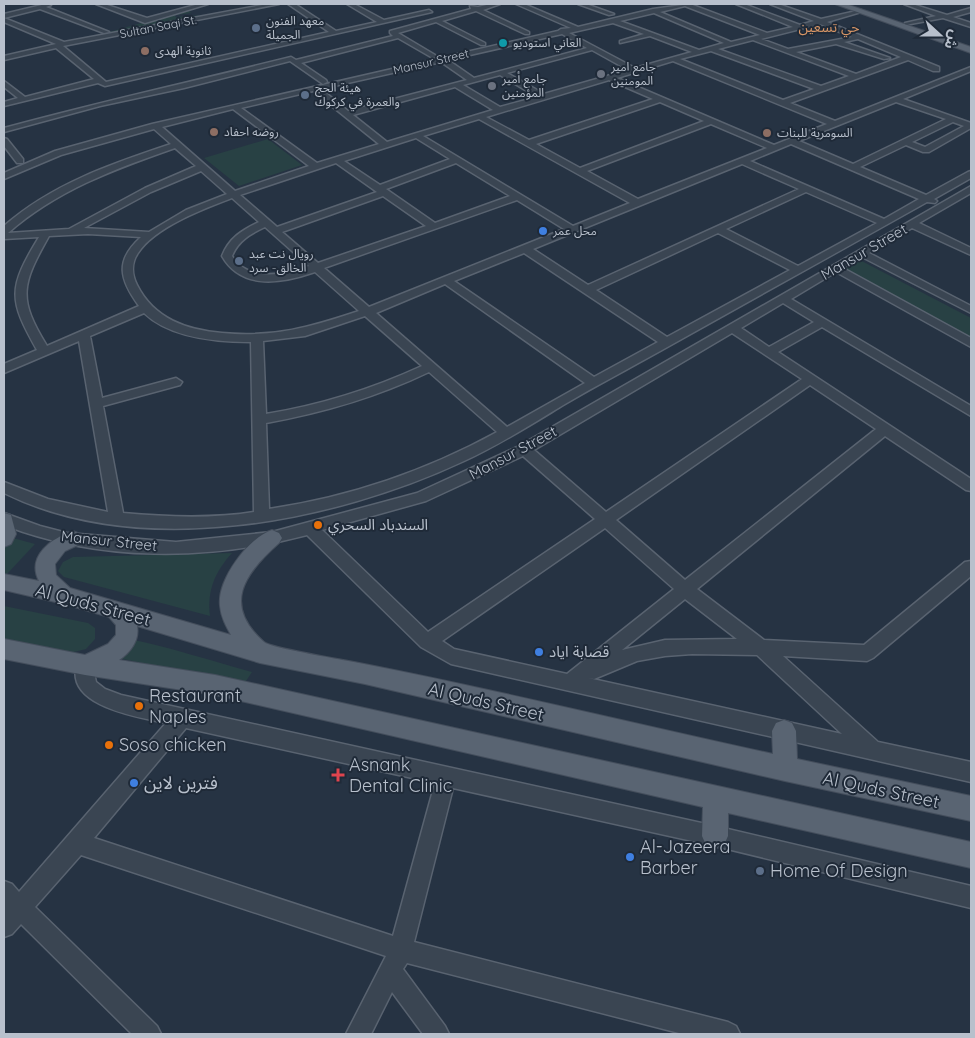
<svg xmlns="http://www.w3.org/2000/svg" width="975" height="1038" font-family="Quicksand,'Noto Sans Arabic',sans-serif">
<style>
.green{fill:#284144}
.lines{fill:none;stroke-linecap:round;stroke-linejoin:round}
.minor-casing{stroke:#596370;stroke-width:3}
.major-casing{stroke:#444e5c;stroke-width:2}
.minor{fill:#3a4552;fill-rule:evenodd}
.major{fill:#596472;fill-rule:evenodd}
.service-dot{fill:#5c6f8a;stroke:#1f2a38;stroke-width:2}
.culture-dot{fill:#0f9aa8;stroke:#1f2a38;stroke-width:2}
.education-dot{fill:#8d6e63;stroke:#1f2a38;stroke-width:2}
.worship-dot{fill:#6b7280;stroke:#1f2a38;stroke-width:2}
.shop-dot{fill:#3f7fe0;stroke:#1f2a38;stroke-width:2}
.food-dot{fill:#e8710a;stroke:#1f2a38;stroke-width:2}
.health-dot{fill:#e0444e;stroke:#1f2a38;stroke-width:2}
.labels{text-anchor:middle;stroke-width:4;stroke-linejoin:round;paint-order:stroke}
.far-poi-label{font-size:12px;fill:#b8c0cc;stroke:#1f2a38;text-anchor:start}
.far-street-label{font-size:12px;fill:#b8c0cc;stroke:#1f2a38}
.far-neighbourhood-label{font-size:14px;fill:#d89666;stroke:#1f2a38}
.street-label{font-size:15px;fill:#b8c0cc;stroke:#1f2a38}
.poi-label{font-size:15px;fill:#b8c0cc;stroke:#1f2a38;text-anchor:start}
.near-street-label{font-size:18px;fill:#b8c0cc;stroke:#1f2a38}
.near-poi-label{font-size:18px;fill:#b8c0cc;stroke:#1f2a38;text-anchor:start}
</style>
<rect width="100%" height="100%" fill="#263343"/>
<g class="green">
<path d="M184,11H191L189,12L192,13L176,15L175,17L204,15L117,33L102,34Z"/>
<path d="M268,139L302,165L239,186L204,158Z"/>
<path d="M852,256L971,318V338L835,265Z"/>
<path d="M13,538L35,544L7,574L4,573V549Z"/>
<path d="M232,553C215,572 207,590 210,616L64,577L58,571L63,562L73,557Z"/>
<path d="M4,606L88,623L95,628V639L86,649L70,653L4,639Z"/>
<path d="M129,639C170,647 211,661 252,672L244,684L118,658Z"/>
</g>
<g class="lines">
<defs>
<g id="minor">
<path d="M46,4L51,5L46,7L109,32L104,33L40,9L4,18V14Z"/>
<path d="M96,4H104L147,18L199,4H208L145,23Z"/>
<path d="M268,4H279L63,46L106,82L329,32L288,4H295L336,31L377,22L347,4H354L384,20L429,10L432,12L105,86L98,83L4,106V102L18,98L4,87V81L25,97L94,79L56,48L4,60V56L56,44L4,22V18L64,42Z"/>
<path d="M491,4H500L483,10L529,32V34H525L476,11L442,21L485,43V45H481L436,22L398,33L435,55V57H431L398,38L301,63L326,80L327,82L323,84L290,61L184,88L100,106L4,132V128C99,102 195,81 291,57L296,60L393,36L390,33V31L471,9L470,6L478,7Z"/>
<path d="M516,4H524L578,27L653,9L690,4L767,33L793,27L736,4H744L800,25L814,21L770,4H778L821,19L861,10V12L827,22L939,67V71H933L908,60L790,103L835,121L971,67V71L903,99L971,123V128L929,152H923L906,145L860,167L926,195L968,172L971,171V178L934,199L937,201L935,203L927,202C839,252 750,300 662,350C630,368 597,385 565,404C532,424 499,445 464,461C332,523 140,560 4,493V482L48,499L108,512L79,341L4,373V364L37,350C8,299 8,288 39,237L4,239V226C52,184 111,164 171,144L154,129L61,155L4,179V173L55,151L152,124L558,31L561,29L571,28ZM685,6L760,35L731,42L660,12ZM654,13L724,43L699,50L620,21ZM613,23L644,34L620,41V43L650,36L692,52L635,68L569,33ZM820,24L852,37L788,49L761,39ZM562,34L587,48L474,78L448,60ZM858,39L901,57L856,74L796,52L836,44L884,59L890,58L844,42ZM753,40L849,76L821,86L718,49ZM592,50L628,70L544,94L507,73ZM711,51L814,89L783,100L680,59ZM673,61L827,124L774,145L617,78ZM441,62L467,80L348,111L321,89ZM500,75L537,97L500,107L463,85ZM609,80L653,99L529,140L486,117ZM455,87L493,110L387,142L353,115ZM313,91L379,144L317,163L241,108ZM660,102L704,121L580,168L536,144ZM896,102L946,119L853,164L799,141ZM233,109L309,166L235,191L162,127ZM479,119L630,203L573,226L423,136ZM953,122L964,126L925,147L912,142ZM711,124L767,148L638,199L587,171ZM416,138L450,159L380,185L344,161ZM791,144L919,199L884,219L750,161ZM175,148L196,166L145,188L69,229L8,233C57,190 115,169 175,148ZM336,163L377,192L277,227L240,195ZM456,163L510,196L435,223L386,189ZM742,164L799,189L588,285L533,249ZM201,171L227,194L186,210L149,232L84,228L151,192ZM806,192L877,223L798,266L726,229ZM383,196L426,226L318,263L282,232ZM232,198L259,222C242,230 229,238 222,256C242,291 283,283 315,272L359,311C311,327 274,338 222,333C187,330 154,319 137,285C132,275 131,263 138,253C155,227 203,209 232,198ZM517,200L564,229L369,307L324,268ZM265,227L309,266C284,275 249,283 232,256C238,241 250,234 265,227ZM718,233L790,270L667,337L596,290ZM88,234L141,237C114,261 120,280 139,306L47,346C17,298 22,284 49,236ZM524,253L658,342L594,377L454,281ZM445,284L585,383L507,427L376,313ZM144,313C170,338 216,342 251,342L254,512C211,519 167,517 123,513L103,406L180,385L182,382L176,378L102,398L90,336ZM365,316L422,366C372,389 320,405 266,414L263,341L305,336ZM429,372L497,432C426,471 349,497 269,509L266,423C322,413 377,397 429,372Z"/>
<path d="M578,4H586L614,14L609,15Z"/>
<path d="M904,4H912L947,15L971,8V12L953,17L971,23V27L943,18L905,25V23L936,16Z"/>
<path d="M4,138L7,139L23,159V163H17L4,146Z"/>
<path d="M971,186V193L919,223L971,248V255L912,228L869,253L971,306V313L862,257L843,268L971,338V347L836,272L791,299L971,406V416L822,327L778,352L971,479V491L966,490L885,436L697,589L764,640L864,645L965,562L971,561V576L873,658L867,661L783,656L878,742L971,762V782L451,664L421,647L307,535C209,561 99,562 4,525V513L40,526L67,533L176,542L272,532L417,493L519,446ZM783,303L814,322L769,347L741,328ZM732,333L802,379L606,512L534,450ZM810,385L876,429L685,580L616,520ZM523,456L595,519L428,632L322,530L426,501ZM605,528L674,589L567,674L454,649L442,641ZM685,599L737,639L665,640L622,650ZM692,654L757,655L842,734L588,678L594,679L637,661L665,656Z"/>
<path d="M85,657L91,659L96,682L105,689L121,695L715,826L971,886V908L715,846L453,788L414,942L728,1022L736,1026L740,1034H683L407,963L403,969L445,1026L449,1034H423L392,992L371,1034H346L386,956L81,855L35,907L157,1026L161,1034H132L21,924L12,934L4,937V881L12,884L19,892L166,723C137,717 58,705 79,659ZM186,728L435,783L393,936L94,838Z"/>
</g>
<g id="major">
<path d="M835,4H846L971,47V53Z"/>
<path d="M4,513L11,515L16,534L11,544L4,547Z"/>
<path d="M272,530L279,533L282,538L279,543C244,574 222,605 264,642C270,648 345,660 359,663C498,690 635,724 773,754L772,731L776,723L784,720L792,723L796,731L797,759L971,796V821L785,781L365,684L260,663L137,626C140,640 130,653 119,660L215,675L971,842V868L728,813V836L724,845L715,849L706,845L702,836L703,807L215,695L85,675L4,659V639L85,655L108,644L116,635V625L109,617L64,604L4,590V574L39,581C26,556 52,538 73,531L80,534L83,539L80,544L65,551L55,564L56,575L70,588L231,635C226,626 221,617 220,606C217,580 248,538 272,530Z"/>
</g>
</defs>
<use href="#minor" class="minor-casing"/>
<use href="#major" class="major-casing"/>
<use href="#minor" class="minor"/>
<use href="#major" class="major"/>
</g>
<g class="service-dot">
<circle cx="256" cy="28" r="5"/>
<circle cx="305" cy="95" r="5"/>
<circle cx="239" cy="261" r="5"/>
<circle cx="760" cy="871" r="5"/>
</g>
<circle class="culture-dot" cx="503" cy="43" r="5"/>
<g class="education-dot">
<circle cx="145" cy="51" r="5"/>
<circle cx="214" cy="132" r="5"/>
<circle cx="767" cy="133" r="5"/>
</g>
<g class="worship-dot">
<circle cx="601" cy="74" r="5"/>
<circle cx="492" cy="86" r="5"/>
</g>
<g class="shop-dot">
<circle cx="543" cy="231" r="5"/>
<circle cx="539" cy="652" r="5"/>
<circle cx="134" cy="783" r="5"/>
<circle cx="630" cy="857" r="5"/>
</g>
<g class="food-dot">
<circle cx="318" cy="525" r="5"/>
<circle cx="139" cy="706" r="5"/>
<circle cx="109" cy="745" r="5"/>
</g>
<path class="health-dot" d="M335.5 767.5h5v5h5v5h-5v5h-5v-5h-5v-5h5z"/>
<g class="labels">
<g class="far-poi-label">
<text x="266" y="25">معهد الفنون<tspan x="266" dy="14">الجميلة</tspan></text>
<text x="513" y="47">العاني استوديو</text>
<text x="155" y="55">ثانوية الهدى</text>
<text x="611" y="71">جامع امير<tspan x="611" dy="14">المومنين</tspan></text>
<text x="502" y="83">جامع أمير<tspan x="502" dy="14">المؤمنين</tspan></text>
<text x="315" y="92">هيئة الحج<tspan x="315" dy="14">والعمرة في كركوك</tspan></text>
<text x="224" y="136">روضه احفاد</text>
<text x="777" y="137">السومرية للبنات</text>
<text x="553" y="235">محل عمر</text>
<text x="249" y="258">رويال نت عبد<tspan x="249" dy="14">الخالق- سرد</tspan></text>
</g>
<g class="far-street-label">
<text transform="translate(158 27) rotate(-11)" y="4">Sultan Saqi St.</text>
<text transform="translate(431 62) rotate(-13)" y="4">Mansur Street</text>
</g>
<g class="far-neighbourhood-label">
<text x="829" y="32">حي تسعين</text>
</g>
<g class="street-label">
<text transform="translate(864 252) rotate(-30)" y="5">Mansur Street</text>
<text transform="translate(513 453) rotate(-28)" y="5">Mansur Street</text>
<text transform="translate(109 541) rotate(6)" y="5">Mansur Street</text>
</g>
<g class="poi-label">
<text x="328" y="530">السندباد السحري</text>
<text x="549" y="657">قصابة اياد</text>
</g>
<g class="near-street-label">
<text transform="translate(93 605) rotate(15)" y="6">Al Quds Street</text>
<text transform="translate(486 702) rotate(13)" y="6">Al Quds Street</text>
<text transform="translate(881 790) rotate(12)" y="6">Al Quds Street</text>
</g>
<g class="near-poi-label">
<text x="149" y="702">Restaurant<tspan x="149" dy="21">Naples</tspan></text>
<text x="119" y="751">Soso chicken</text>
<text x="349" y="771">Asnank<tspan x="349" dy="21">Dental Clinic</tspan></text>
<text x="144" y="789">فترين لاين</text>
<text x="640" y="853">Al-Jazeera<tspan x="640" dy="21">Barber</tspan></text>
<text x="770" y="877">Home Of Design</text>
</g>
</g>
<rect width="975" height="1038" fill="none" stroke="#b8c0cc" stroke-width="10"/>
<g transform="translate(940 35) rotate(111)" stroke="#1f2a38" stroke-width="4" paint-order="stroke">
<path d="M0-4L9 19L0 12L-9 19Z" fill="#b8c0cc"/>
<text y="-8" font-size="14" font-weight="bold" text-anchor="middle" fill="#b8c0cc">ش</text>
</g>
</svg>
